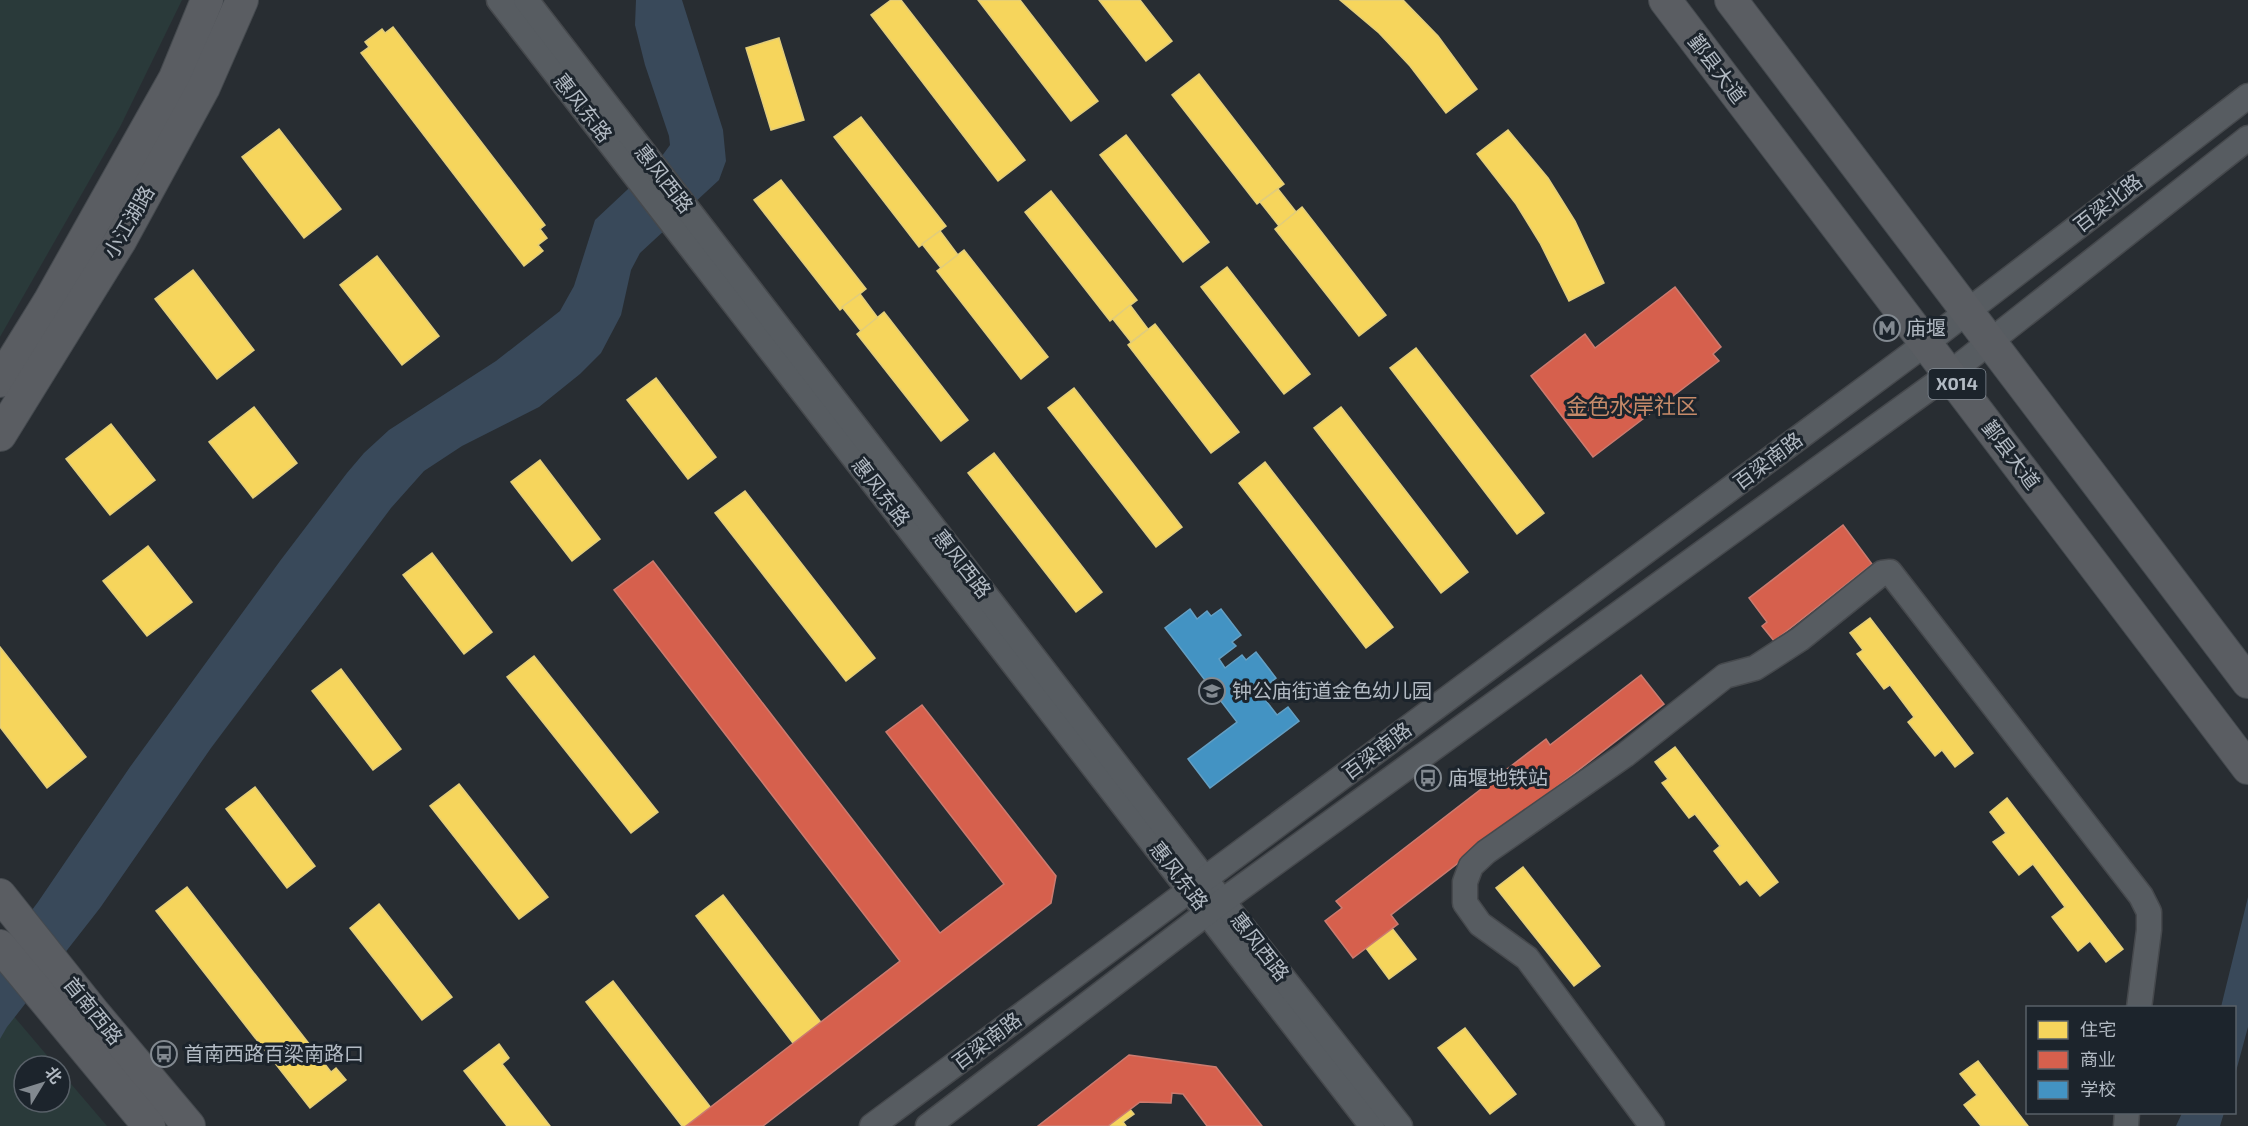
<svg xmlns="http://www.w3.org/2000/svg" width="2248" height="1126" font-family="'Exo 2','Noto Sans SC',sans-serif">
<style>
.green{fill:#2a3a3a}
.water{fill:#39495a}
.homes{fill:#f6d55c;stroke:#e2cd7b;stroke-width:1.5}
.shops{fill:#d6604d;stroke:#cb7b70;stroke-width:1.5}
.schools{fill:#4393c3;stroke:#649fc3;stroke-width:1.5}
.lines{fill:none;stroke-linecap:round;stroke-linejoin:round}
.minor-casing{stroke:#46494d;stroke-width:27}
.major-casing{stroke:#454a4f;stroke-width:34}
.minor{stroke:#575c61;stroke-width:24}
.major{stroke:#5a5d62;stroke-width:32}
.labels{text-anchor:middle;stroke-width:6;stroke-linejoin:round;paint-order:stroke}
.shield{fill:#1c242c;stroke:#858d96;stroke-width:1.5}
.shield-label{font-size:18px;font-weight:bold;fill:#b2bac3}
.street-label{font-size:20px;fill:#b2bac3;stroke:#1c242c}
.poi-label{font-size:20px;fill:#b2bac3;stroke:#1c242c;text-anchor:start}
.quarter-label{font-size:22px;fill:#c68b6a;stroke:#1c242c}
</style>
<rect width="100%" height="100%" fill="#282d32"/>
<g class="green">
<path d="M0,0H182L120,127L0,337Z"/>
<path d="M0,1000L56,1066H24V1102H60V1071L107,1126H0Z"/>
</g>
<g class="water">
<path d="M636,0H682L723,130L726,161L719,180L640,253L631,270L621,315L601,353L580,374L539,407L462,446L424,471L391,508L211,748L100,908L7,1027L0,1039V952L38,902L130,767L280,561L347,473L364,453L389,430L496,361L560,311L574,286L595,220L659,160L670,145L669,136L645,65L635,25Z"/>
<path d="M2248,897V1027L2235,1075L2234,1008L2221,1007Z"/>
<path d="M2182,1113V1112L2224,1113L2220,1126H2176Z"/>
</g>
<g class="homes">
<path d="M891,0H901L1025,160L998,181L871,15Z"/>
<path d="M978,0H1020L1098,101L1071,121Z"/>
<path d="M1099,0H1140L1172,41L1146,61Z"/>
<path d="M1340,0H1403L1438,36L1477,89L1446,113L1410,66L1379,33Z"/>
<path d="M393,27L545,225L540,229L547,238L538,245L543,251L524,266L361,53L369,47L365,42L382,29L385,33Z"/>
<path d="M779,38L804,120L771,130L746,48Z"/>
<path d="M1199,74L1284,184L1257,204L1172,95Z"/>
<path d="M861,117L946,226L919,247L834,137Z"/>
<path d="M279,129L341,209L304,238L242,157Z"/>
<path d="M1508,130L1548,178L1575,221L1604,283L1569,301L1540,243L1516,204L1477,154Z"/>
<path d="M1126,135L1209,242L1183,262L1100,155Z"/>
<path d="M781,180L866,289L840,310L754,200Z"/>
<path d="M1278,189L1296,212L1279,226L1260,202Z"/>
<path d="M1051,191L1137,300L1110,321L1025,212Z"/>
<path d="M1302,207L1386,315L1359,336L1275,229Z"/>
<path d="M940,231L958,255L941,268L922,244Z"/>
<path d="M964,250L1048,357L1021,379L937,271Z"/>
<path d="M377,256L439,336L402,365L340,285Z"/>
<path d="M1227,267L1310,374L1284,394L1201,287Z"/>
<path d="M193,270L254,350L217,379L155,299Z"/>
<path d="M860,294L878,318L861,331L842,307Z"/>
<path d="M1130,305L1148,329L1131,342L1113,319Z"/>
<path d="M884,312L968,420L941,441L857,334Z"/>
<path d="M1155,324L1239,432L1211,453L1128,345Z"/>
<path d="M1416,348L1544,513L1517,534L1390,368Z"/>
<path d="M656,378L716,457L688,479L627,400Z"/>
<path d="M1074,388L1182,527L1156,547L1048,408Z"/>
<path d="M254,407L297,463L253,498L209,442Z"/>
<path d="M1341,407L1468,572L1441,593L1314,428Z"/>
<path d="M111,424L155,480L110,515L66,459Z"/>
<path d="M994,453L1102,592L1076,612L968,473Z"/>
<path d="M540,460L600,539L572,561L511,482Z"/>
<path d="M1265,462L1393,627L1366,648L1239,483Z"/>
<path d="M745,491L875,658L846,681L715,513Z"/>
<path d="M148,546L192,602L147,636L103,581Z"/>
<path d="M432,553L492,632L464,654L403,575Z"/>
<path d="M655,576L785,744L756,767L625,599Z"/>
<path d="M1870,618L1973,753L1955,767L1942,750L1935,756L1908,722L1914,717L1890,685L1884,689L1857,654L1863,650L1850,633Z"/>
<path d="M0,647L86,757L47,788L0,727Z"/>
<path d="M534,656L658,812L631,833L507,677Z"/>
<path d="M341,669L401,749L373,770L312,691Z"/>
<path d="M925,720L1051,883L1023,904L898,742Z"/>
<path d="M1675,747L1778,882L1760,896L1747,880L1740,885L1714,851L1720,846L1695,814L1689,818L1662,783L1668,779L1655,762Z"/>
<path d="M459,784L548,897L519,919L430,806Z"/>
<path d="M255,787L315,866L287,888L226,809Z"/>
<path d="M832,797L960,965L927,991L798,822Z"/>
<path d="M2007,798L2123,949L2106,962L2090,941L2078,951L2052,917L2065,907L2033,864L2019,875L1993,842L2006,833L1990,812Z"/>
<path d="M1523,867L1600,966L1574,986L1496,888Z"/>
<path d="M187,887L331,1072L336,1068L346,1080L310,1108L156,911Z"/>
<path d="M1364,892L1416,959L1389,979L1339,912Z"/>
<path d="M723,895L843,1051L815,1072L696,916Z"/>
<path d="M379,904L452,997L422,1020L350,928Z"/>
<path d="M613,981L725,1126H682L586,1002Z"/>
<path d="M1465,1028L1516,1094L1490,1114L1438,1048Z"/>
<path d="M499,1044L509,1058L502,1064L550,1126H507L464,1071Z"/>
<path d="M1978,1061L2028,1126H1981L1964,1105L1977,1095L1960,1074Z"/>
<path d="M1115,1091L1134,1114L1123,1122L1126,1126H1079L1093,1115L1090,1111Z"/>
</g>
<g class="shops">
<path d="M1675,287L1721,347L1713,354L1719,361L1593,457L1531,376L1585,334L1595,348Z"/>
<path d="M1843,525L1872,564L1774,641L1762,626L1767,622L1749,598Z"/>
<path d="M653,561L940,933L1004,884L886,732L922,705L1056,876L1051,903L763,1126H686L900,961L614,590Z"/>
<path d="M1641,675L1664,704L1391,915L1398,924L1353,958L1325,921L1342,908L1336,901L1546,739L1550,745Z"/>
<path d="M1129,1055L1216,1067L1262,1126H1207L1183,1094L1172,1093L1171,1103L1140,1102L1108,1126H1038Z"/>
</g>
<path class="schools" d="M1190,609L1197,619L1207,611L1211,616L1221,609L1241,635L1232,642L1236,646L1219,659L1225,668L1242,655L1246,660L1256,652L1276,678L1266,686L1271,692L1263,697L1277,715L1288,707L1299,721L1210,788L1188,759L1237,722L1165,628Z"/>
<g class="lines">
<defs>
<g id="minor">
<path d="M499,0L1372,1126"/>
<path d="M526,0L1205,879L1400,1126"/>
<path d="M872,1126L1925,344L2248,96"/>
<path d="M928,1126L1224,900L1949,374L2248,138"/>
<path d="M1652,1126L1527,958L1480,924L1465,903V882L1471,866L1486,852L1625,755L1725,676L1755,668L1800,639L1882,573L1890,572L2141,896L2149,912V930L2139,1008"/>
<path d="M2126,1126L2127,1112"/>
</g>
<g id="major">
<path d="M1665,0L2248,768"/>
<path d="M1731,0L2248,682"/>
<path d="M0,381L49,302L175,78L207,0"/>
<path d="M0,435L120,241L204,87L242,0"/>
<path d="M0,895L94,1013L189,1126"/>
<path d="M0,946L149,1126"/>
</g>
</defs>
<use href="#minor" class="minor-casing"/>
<use href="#major" class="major-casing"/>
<use href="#minor" class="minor"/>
<use href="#major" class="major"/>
</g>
<defs>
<symbol id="metro-ring" viewBox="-11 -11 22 22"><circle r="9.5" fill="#1c242c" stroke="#828990" stroke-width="1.5"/><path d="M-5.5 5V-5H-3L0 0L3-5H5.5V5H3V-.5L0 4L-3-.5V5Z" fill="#828990"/></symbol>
<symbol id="school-ring" viewBox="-11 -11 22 22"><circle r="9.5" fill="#1c242c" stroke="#828990" stroke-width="1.5"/><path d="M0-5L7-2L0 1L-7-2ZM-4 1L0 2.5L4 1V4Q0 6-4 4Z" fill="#828990"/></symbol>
<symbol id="bus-ring" viewBox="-11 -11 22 22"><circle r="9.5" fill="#1c242c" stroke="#828990" stroke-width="1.5"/><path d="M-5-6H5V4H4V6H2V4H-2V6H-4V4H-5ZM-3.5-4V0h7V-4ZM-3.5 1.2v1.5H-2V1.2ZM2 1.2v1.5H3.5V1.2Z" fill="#828990"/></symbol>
</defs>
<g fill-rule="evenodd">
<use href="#metro-ring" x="1872" y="313" width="30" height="30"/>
<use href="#school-ring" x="1197" y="676" width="30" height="30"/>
<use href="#bus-ring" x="1413" y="763" width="30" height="30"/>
<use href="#bus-ring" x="149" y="1039" width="30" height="30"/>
</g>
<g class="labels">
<rect class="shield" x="1928.5" y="369" width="57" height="30" rx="4.5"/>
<g class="shield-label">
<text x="1957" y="390">X014</text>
</g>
<g class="street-label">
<text transform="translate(1717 69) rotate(53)" y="7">鄞县大道</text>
<text transform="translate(583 108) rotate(52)" y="7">惠风东路</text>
<text transform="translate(664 179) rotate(52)" y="7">惠风西路</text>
<text transform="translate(2108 203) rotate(-38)" y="7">百梁北路</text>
<text transform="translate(129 222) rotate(-60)" y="7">小江湖路</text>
<text transform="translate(2011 455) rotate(53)" y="7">鄞县大道</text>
<text transform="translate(1768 461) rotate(-37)" y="7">百梁南路</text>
<text transform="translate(881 492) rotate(52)" y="7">惠风东路</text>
<text transform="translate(962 564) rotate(52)" y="7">惠风西路</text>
<text transform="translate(1377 751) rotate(-37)" y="7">百梁南路</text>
<text transform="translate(1179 876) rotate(52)" y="7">惠风东路</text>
<text transform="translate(1260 947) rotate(52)" y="7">惠风西路</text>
<text transform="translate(93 1011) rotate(51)" y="7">首南西路</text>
<text transform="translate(987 1041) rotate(-37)" y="7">百梁南路</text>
</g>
<g class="poi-label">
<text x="1906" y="335">庙堰</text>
<text x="1232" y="698">钟公庙街道金色幼儿园</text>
<text x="1448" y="785">庙堰地铁站</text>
<text x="184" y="1061">首南西路百梁南路口</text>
</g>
<g class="quarter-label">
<text x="1632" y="414">金色水岸社区</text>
</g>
</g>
<rect x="2026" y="1006" width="210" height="108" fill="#1c242c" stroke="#586068" stroke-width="1.5"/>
<rect x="2038" y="1021" width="30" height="18" fill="#f6d55c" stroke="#586068" stroke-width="1.5"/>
<text x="2080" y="1036" font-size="18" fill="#b2bac3">住宅</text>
<rect x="2038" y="1051" width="30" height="18" fill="#d6604d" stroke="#586068" stroke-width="1.5"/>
<text x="2080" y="1066" font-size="18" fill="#b2bac3">商业</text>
<rect x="2038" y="1081" width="30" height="18" fill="#4393c3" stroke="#586068" stroke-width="1.5"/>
<text x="2080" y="1096" font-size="18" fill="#b2bac3">学校</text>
<g transform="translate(42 1084) rotate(52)"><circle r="28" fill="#1c242c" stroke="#586068" stroke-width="1.5"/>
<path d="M0-4.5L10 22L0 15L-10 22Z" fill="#828990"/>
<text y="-9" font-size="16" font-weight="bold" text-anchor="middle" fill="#b2bac3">北</text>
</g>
</svg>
